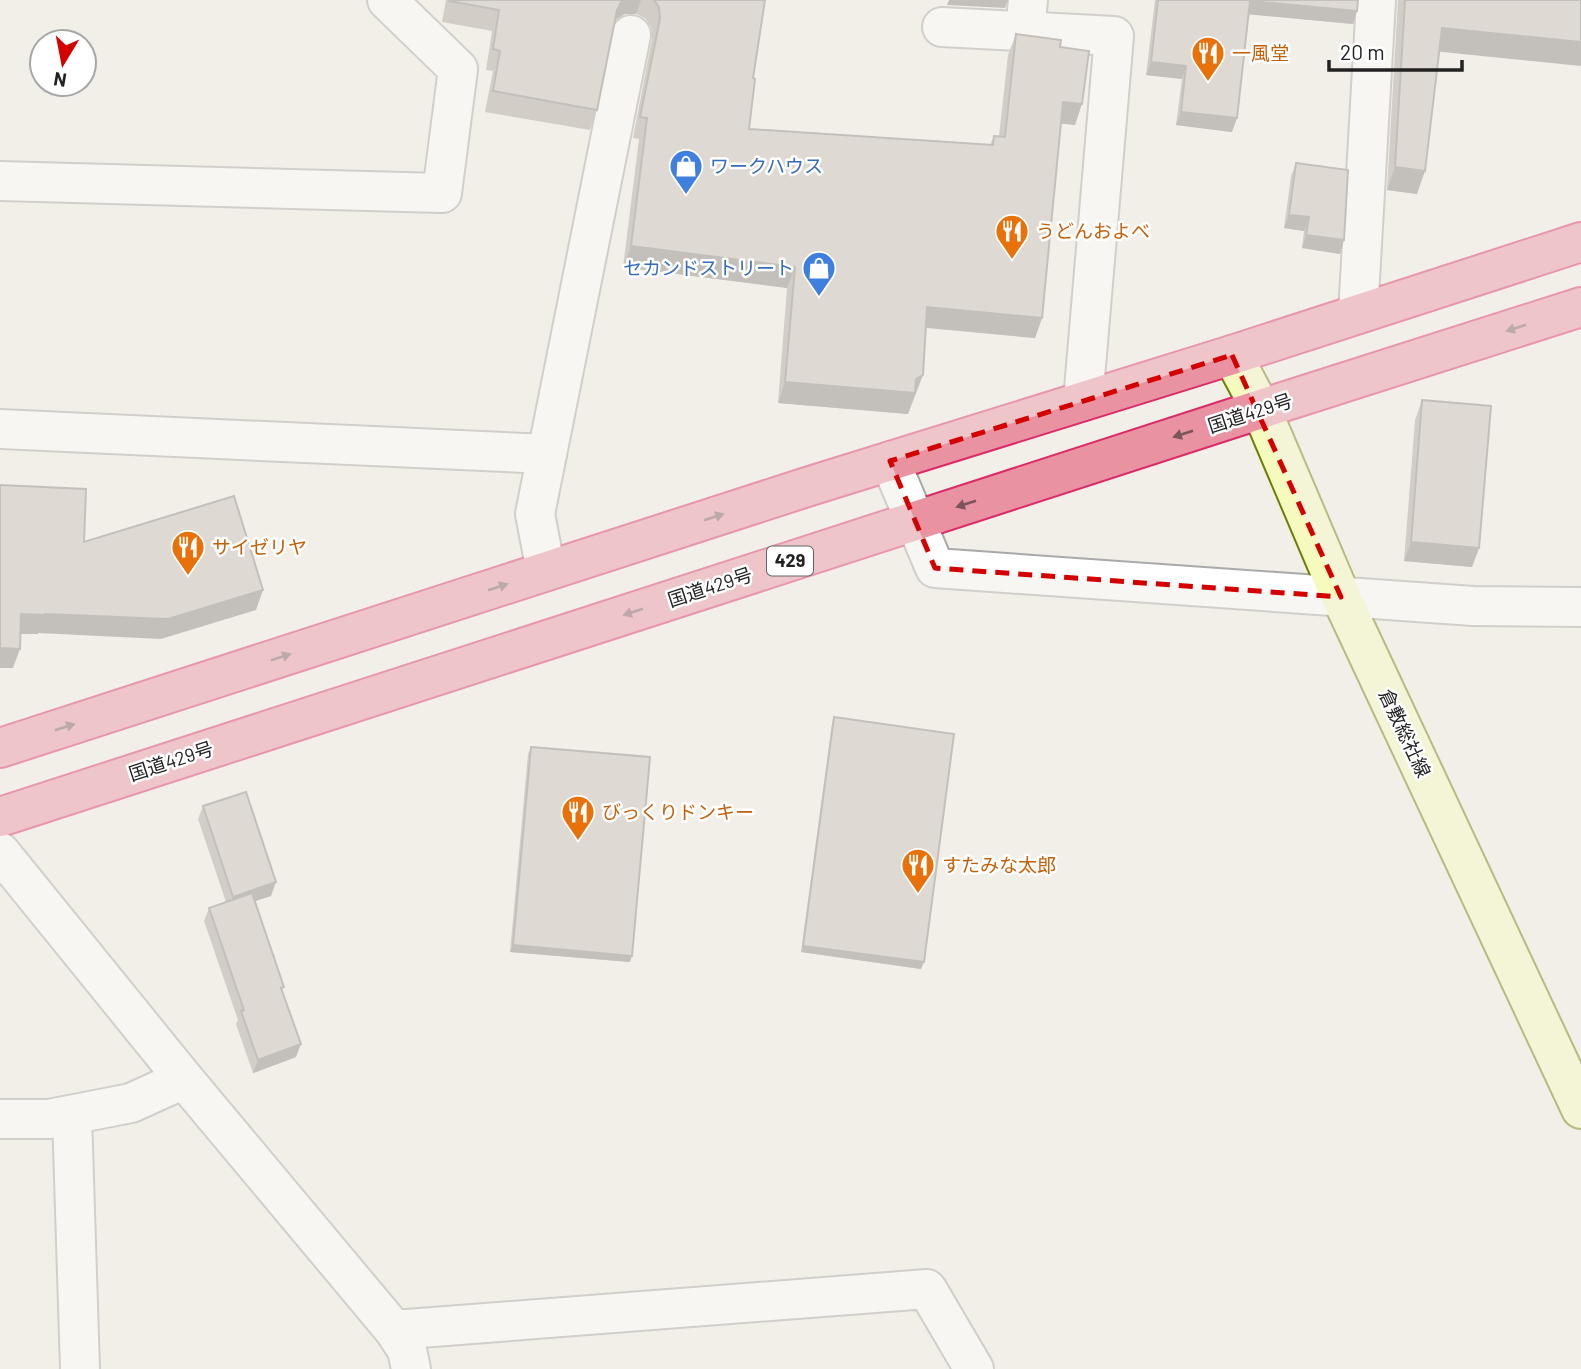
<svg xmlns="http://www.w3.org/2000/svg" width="1581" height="1369" font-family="Barlow,'Noto Sans JP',sans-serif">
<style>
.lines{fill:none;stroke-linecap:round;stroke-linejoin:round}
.street-casing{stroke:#a9a9a9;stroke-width:42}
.secondary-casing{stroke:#707d05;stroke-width:42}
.highway-casing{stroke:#dc2a67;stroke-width:42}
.street{stroke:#fff;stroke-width:38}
.secondary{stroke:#f7fabf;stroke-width:38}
.highway{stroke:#e892a2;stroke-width:38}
.wall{fill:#aba49e}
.shaded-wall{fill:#8b8681}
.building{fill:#c7bfb8;stroke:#8b8681;stroke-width:2}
.oneway{fill:#7b545c}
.marked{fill:none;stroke:#d40000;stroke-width:5;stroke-dasharray:14 9;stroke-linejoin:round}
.labels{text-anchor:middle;stroke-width:5;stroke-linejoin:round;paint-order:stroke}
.shield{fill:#fff;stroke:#646464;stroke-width:2}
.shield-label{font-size:18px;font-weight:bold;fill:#222}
.food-label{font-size:19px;fill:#c56008;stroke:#fff;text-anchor:start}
.shop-label{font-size:19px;fill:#366cbe;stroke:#fff;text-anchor:start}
.street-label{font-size:19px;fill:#222;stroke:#fff}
</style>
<rect width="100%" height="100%" fill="#f2efe9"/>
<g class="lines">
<defs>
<g id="street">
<path d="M942,27L1114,36L1083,401"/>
<path d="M1025,32L1028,0"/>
<path d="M0,181L442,193L458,69L387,0"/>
<path d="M1358,314L1376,0"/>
<path d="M0,429L547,454"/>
<path d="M890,461L935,568L1473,606L1581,607"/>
<path d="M546,571L535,514L631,35"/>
<path d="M0,852L184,1079L394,1330L407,1350L411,1369"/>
<path d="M72,1115L80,1369"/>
<path d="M0,1119H49L131,1103L184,1079"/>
<path d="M394,1330L927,1289L974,1369"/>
</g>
<path id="secondary" d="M1232,355L1261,409L1341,597L1581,1109"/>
<g id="highway">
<path d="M0,748L810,486L1232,355L1581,242"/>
<path d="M0,817L1261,409L1581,307"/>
</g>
</defs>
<use href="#street" class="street-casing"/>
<use href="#secondary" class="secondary-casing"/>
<use href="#highway" class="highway-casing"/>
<use href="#street" class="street"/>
<use href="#secondary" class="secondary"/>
<use href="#highway" class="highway"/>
</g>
<g class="wall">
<path d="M446,0H765L753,78L749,129L990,145L994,136H999L1008,55L1016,34L1060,47L1075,125L1061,123L1042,318L1035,338L926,328L915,395L914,396L908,414L778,403L787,288L623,267L639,139L633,138L652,39L651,27L645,18L636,14H625L615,20L597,110L590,130L485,112L493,71L486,70L492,31L442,22Z"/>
<path d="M1155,0H1358L1357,11L1353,24L1248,14L1232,132L1176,125L1182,79L1146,75Z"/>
<path d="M1398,0H1581L1439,51L1417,194L1387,190Z"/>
<path d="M1296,163L1340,254L1302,248L1304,231L1284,228L1291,176Z"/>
<path d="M1422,400L1479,548L1472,567L1404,561L1415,420Z"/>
<path d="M834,717L921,969L801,952L832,724Z"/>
<path d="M531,747L630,962L510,952L528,754Z"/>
<path d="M203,806L271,896L255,901L282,991L296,1057L253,1073L236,1024L238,1020L204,921L209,908L226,902L198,819Z"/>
</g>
<g class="shaded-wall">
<path d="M622,0H641L636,14H625L615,20L617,10Z"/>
<path d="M949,0H1008L1005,8L947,5Z"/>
<path d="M1250,1L1357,11L1353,24L1245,14Z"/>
<path d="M1442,28L1581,42V66L1433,51Z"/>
<path d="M1151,62L1186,66L1182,79L1146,75Z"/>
<path d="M1063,102L1082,104L1075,125L1056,123Z"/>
<path d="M1181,112L1237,118L1232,132L1176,125Z"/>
<path d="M1395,167L1425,171L1417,194L1387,190Z"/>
<path d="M1289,215L1309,217L1304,231L1284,228Z"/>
<path d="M1306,235L1344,240L1340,254L1302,248Z"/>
<path d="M631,246L795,267L787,288L623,267Z"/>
<path d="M927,307L1042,318L1035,338L920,327Z"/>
<path d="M923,375L908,414L778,403L785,382L916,379Z"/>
<path d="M1411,542L1479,548L1472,567L1404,561Z"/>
<path d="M263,590L256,610L161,639L38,633V634H14L21,614H45Z"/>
<path d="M0,648L20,649L13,668H0Z"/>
<path d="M276,882L271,896L228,910L233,897Z"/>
<path d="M513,945L632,956L630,962L510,952Z"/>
<path d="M803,946L924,962L921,969L801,952Z"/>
<path d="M301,1044L296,1057L253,1073L258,1060Z"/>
</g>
<g class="building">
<path d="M449,0H622L617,10L597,110L493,91L500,51L493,49L499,10L449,1Z"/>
<path d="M654,0H765L753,78L755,79L749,129L993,145L994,136L1005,137L1016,34L1061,40L1060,47L1089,51L1082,104L1063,102L1042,318L927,307L923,375L916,379L915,393L785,382L795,267L631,246L647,118L640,117L660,19L659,7Z"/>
<path d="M1158,0H1358L1357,11L1250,1L1237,118L1181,112L1186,66L1151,62Z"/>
<path d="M1405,0H1581V42L1442,28L1425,171L1395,167Z"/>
<path d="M1296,163L1348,170L1344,240L1306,235L1309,217L1289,215Z"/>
<path d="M1422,400L1491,406L1479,548L1411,542Z"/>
<path d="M0,485L86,489L84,542L234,496L263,590L168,619L45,614V615L21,614L20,649L0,648Z"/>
<path d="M834,717L954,734L924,962L803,946Z"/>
<path d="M531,747L650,757L632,956L513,945Z"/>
<path d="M246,792L276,882L233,897L203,806Z"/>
<path d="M252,893L284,987L281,988L301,1044L258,1060L241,1011L244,1010L209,908Z"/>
</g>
<defs><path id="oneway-solid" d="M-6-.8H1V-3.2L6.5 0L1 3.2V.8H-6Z" transform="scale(1.75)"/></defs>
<g class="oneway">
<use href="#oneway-solid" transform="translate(1516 328) rotate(162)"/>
<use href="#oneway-solid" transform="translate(1183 434) rotate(162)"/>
<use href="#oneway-solid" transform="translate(966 504) rotate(162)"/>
<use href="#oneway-solid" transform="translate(714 517) rotate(-18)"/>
<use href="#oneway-solid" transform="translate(498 587) rotate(-18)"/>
<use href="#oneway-solid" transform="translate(633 612) rotate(162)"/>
<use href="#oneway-solid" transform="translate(281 657) rotate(-18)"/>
<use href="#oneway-solid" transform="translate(65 727) rotate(-18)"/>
</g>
<path d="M0 0H1581V1369H0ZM1232,355L1341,597L935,568L890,461Z" fill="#f2efe9" fill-opacity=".55" fill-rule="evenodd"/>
<path class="marked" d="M1232,355L1341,597L935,568L890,461Z"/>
<defs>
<symbol id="restaurant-pin" viewBox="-11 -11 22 30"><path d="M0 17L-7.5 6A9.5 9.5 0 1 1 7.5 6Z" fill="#e8710a" stroke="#fff"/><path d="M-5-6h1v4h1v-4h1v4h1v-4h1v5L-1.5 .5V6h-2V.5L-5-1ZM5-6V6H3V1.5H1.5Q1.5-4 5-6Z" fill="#fff"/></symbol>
<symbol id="shop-pin" viewBox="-11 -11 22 30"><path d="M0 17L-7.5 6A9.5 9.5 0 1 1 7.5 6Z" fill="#3f7fe0" stroke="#fff"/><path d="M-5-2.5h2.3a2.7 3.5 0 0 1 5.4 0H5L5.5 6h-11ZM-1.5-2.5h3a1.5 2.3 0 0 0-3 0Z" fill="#fff"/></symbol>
</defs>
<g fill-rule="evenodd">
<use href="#restaurant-pin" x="1189" y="34" width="38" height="52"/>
<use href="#shop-pin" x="667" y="147" width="38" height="52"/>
<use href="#restaurant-pin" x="993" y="212" width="38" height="52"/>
<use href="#shop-pin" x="800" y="249" width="38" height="52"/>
<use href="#restaurant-pin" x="169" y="528" width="38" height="52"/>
<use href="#restaurant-pin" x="559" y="793" width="38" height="52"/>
<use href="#restaurant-pin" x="899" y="846" width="38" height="52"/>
</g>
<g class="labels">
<rect class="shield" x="767" y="546.5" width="46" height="29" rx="5"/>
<g class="shield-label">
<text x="790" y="567">429</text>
</g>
<g class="food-label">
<text x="1232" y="60">一風堂</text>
<text x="1036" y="238">うどんおよべ</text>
<text x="212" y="554">サイゼリヤ</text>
<text x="602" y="819">びっくりドンキー</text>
<text x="942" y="872">すたみな太郎</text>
</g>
<g class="shop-label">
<text x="710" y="173">ワークハウス</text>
<text x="794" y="275" text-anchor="end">セカンドストリート</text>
</g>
<g class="street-label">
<text transform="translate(1250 413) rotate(-18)" y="7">国道429号</text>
<text transform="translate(710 587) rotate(-18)" y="7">国道429号</text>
<text transform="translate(1405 733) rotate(65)" y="7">倉敷総社線</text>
<text transform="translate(171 761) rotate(-18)" y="7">国道429号</text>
</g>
</g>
<g transform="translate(63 63) rotate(190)"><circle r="33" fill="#ffffff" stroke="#a7a7a7" stroke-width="2"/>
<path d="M0-5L12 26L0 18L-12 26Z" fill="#d40000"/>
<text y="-10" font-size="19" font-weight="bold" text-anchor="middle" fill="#222222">N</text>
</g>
<path d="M1329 60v10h133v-10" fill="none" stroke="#222222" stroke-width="3.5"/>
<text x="1340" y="60" font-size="21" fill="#222222" stroke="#ffffff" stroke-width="5" paint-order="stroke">20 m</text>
</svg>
